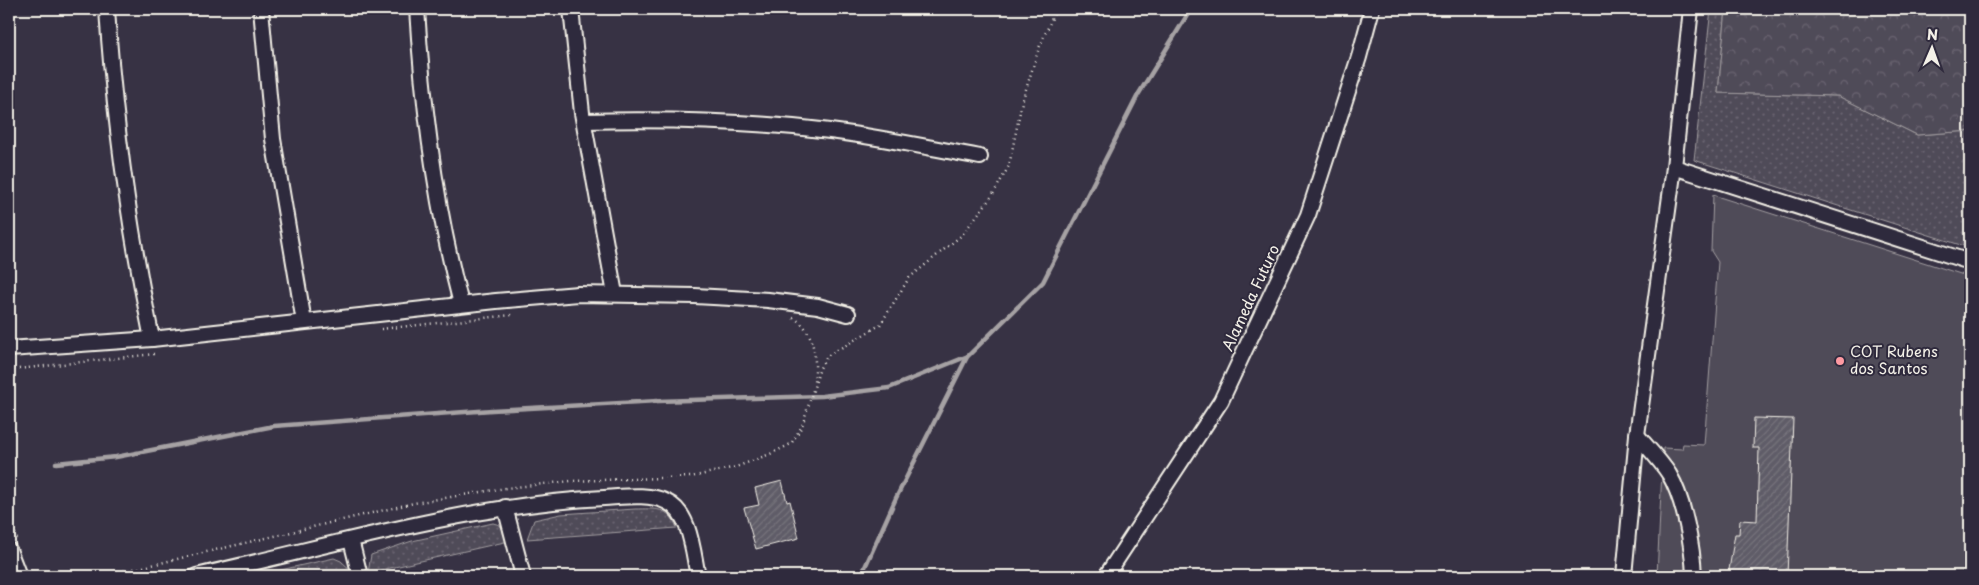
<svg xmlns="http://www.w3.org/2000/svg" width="1979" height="585" font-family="'Playpen Sans',sans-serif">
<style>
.grass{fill:url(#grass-dots);stroke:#a29ea0}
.forest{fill:url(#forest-crowns);stroke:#a29ea0}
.pitch{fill:#504b59;stroke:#a29ea0}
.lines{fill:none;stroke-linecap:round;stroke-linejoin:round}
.stream{stroke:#a6a2a4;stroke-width:4.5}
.building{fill:url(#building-hatch);stroke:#f4f1e8}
.minor-casing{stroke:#f4f1e8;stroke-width:18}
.path{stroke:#f4f1e8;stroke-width:2.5;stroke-dasharray:1 4;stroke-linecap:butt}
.minor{stroke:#2f2a3d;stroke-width:14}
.poi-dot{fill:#ff9aa2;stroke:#2f2a3d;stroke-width:2}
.labels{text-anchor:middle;stroke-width:4;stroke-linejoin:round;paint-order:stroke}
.street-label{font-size:15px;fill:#f4f1e8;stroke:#2f2a3d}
.poi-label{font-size:15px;fill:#f4f1e8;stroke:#2f2a3d;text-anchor:start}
</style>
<defs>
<pattern id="grass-dots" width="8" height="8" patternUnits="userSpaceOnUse" patternTransform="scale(1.25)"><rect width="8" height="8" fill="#504b59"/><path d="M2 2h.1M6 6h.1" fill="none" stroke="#6a6571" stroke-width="1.8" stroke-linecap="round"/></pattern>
<pattern id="forest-crowns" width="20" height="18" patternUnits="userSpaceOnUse" patternTransform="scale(1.25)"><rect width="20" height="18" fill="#504b59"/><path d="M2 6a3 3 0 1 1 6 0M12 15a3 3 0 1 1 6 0" fill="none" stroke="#6a6571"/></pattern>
<pattern id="building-hatch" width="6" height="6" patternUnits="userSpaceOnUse" patternTransform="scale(1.25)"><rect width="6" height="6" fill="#5f5c67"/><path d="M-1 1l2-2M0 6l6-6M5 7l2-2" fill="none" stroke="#77747d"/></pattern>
</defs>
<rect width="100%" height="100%" fill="#373244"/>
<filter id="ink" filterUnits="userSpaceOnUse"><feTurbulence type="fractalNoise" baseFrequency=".02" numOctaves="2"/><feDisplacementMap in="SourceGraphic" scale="10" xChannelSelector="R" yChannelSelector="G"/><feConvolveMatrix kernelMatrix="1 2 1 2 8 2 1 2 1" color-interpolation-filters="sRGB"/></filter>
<g filter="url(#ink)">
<g class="grass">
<path d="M1711,9H1726L1718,93L1838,96L1917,135L1970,131V248L1694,160Z"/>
<path d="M635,509C655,509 669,506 677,528L527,539L534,520L561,514Z"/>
<path d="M493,523L500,525L509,541L368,573L371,555L412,541Z"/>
<path d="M334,558L341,561L353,572L336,576H254Z"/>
</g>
<path class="forest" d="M1726,9H1970V131L1917,135L1838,96L1718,93Z"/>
<path class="pitch" d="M1713,195L1970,277V576H1657L1663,448L1682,449L1683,444L1704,445L1718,262L1711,251Z"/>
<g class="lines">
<g class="stream">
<path d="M56,463L116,457L274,426L492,410L658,401L822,396L889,388L968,356L1043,282L1138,95L1191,9"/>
<path d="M861,576L896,498L967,357"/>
</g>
</g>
<g class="building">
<path d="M1754,418L1793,419L1787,576H1728L1735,534H1739L1740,520L1757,521L1759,448H1753Z"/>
<path d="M782,481L787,502L790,501L799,538L756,549L744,508L759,505L755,488Z"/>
</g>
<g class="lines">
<defs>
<g id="minor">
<path d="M107,9C114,122 129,227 152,339"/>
<path d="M261,9L273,139L304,322"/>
<path d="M417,9C423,108 436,208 461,304"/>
<path d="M571,9L582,113L615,294"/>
<path d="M584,121C666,119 748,121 830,131C880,137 930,148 980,157"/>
<path d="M1674,167L1970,262"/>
<path d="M9,349L152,339L496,301L578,294L695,296L768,300L818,306L848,314"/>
<path d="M1637,435C1647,447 1660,460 1669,474C1684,499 1693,548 1694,576"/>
<path d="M505,507L523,576"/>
<path d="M351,540L360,576"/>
<path d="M9,550L19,576"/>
<path d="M196,576C331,546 465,505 604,498C623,497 649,493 667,502C691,513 693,554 698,576"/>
<path d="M1106,576L1221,401L1308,215L1359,57L1372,9"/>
<path d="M1624,576L1637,435L1674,167L1691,9"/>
</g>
</defs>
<use href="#minor" class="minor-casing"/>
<g class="path">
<path d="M793,318C815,328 817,361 814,382"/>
<path d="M381,329L512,315"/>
<path d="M9,370L154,354"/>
<path d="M9,514L17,539"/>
<path d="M94,576L139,568L414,503L506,488L571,481L691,477L736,467L770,454L791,444L802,426L820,368L827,356L880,325L909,278L962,235L992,196L1009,166L1022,102L1039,48L1056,9"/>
</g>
<use href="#minor" class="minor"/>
</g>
</g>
<circle class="poi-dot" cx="1840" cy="361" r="5"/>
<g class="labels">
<g class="street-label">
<text transform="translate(1251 298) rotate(-65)" y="5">Alameda Futuro</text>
</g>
<g class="poi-label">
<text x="1850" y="357">COT Rubens<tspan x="1850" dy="17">dos Santos</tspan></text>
</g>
</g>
<rect width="1979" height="585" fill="none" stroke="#2f2a3d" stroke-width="30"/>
<rect x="15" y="15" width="1949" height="555" fill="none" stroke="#f4f1e8" stroke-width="2" filter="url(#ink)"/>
<g transform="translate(1932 48) rotate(2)" stroke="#2f2a3d" stroke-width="4" paint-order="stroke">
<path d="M0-4L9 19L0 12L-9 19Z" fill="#f4f1e8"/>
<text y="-8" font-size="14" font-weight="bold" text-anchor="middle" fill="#f4f1e8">N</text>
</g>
</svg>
